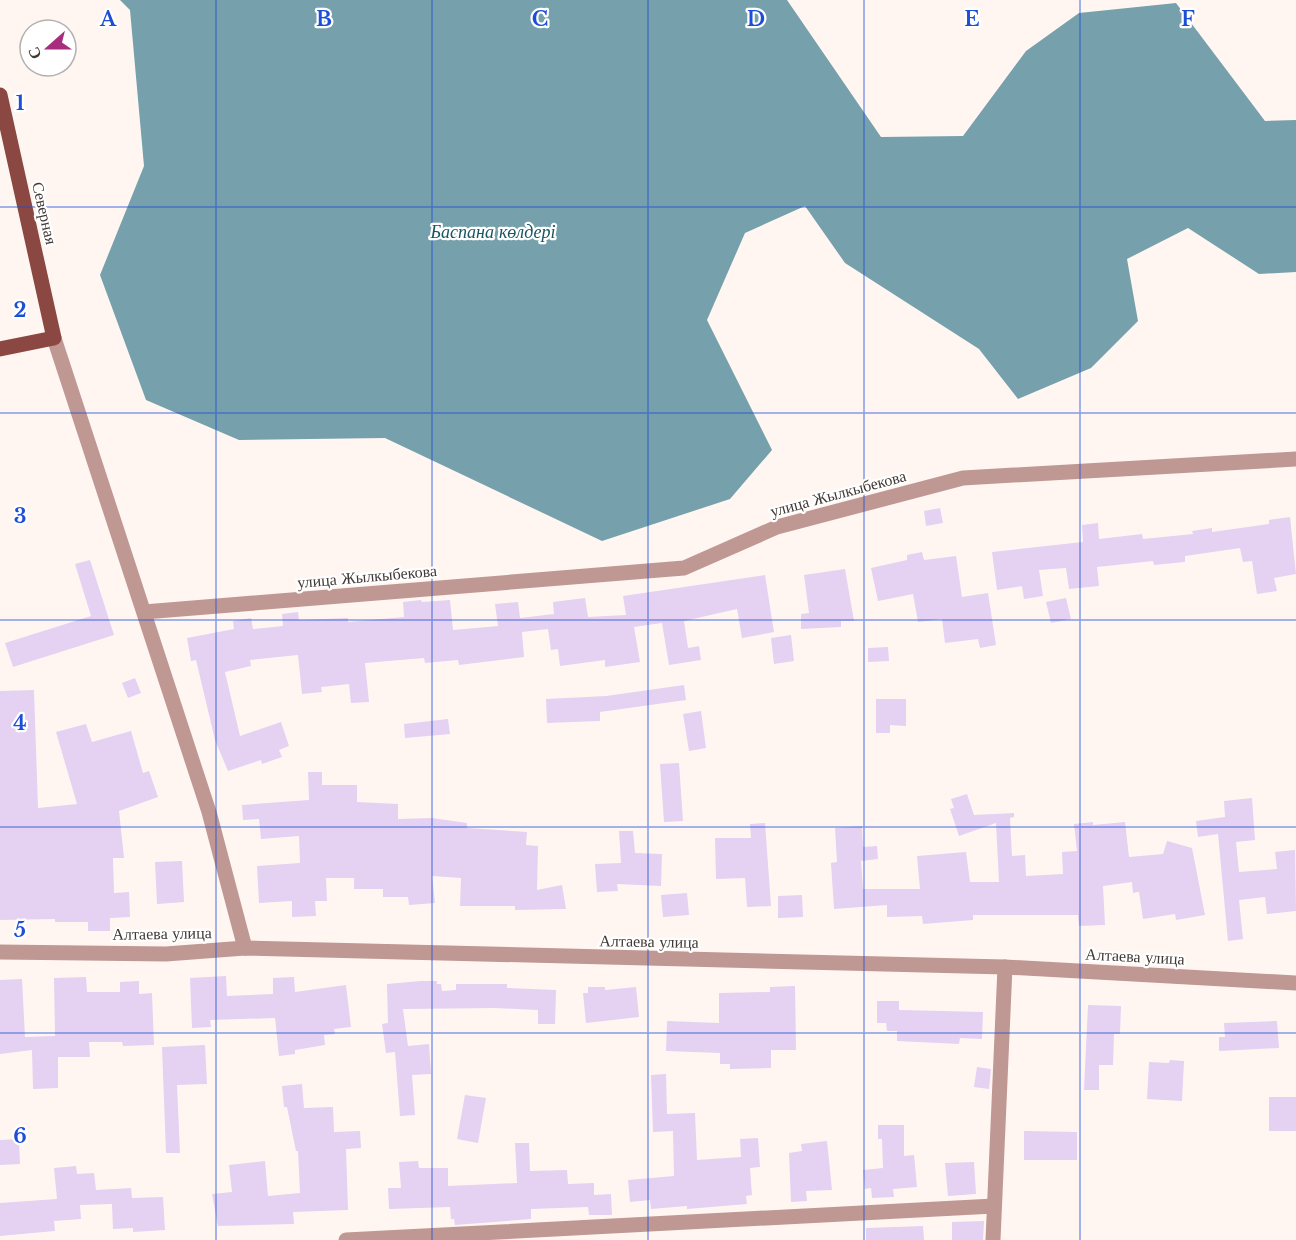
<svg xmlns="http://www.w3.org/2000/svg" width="1296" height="1240" font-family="'Libre Baskerville',serif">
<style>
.water{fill:#76a1ac}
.building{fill:#e5d1f2}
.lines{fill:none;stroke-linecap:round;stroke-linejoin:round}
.minor{stroke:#c09893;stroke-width:15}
.major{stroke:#8b4742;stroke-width:15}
.grid{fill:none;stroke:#1d4ed8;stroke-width:1.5;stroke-opacity:0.55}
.labels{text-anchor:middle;stroke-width:4.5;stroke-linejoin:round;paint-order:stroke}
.street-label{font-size:16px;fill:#413935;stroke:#fff}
.water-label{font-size:18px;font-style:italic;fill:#195562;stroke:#fff}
.grid-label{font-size:20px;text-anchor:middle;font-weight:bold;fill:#1d4ed8;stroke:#fff;stroke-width:4.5;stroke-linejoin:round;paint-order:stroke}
</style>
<rect width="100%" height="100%" fill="#fff6f2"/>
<path class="water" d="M120,0H787L881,137L963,136L1026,51L1079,13L1176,3L1265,121L1296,120V272L1259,274L1188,228L1127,259L1138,321L1091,368L1018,399L979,349L845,263L805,206L745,233L707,320L772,450L730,499L602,541L385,438L239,440L146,400L100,275L144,166L130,10Z"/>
<g class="building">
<path d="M940,508L943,523L926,526L924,511Z"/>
<path d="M1290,517L1296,574L1274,578L1277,591L1257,594L1252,561L1243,562L1240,548L1185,556V562L1154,565L1153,561L1097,567L1099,586L1069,589L1066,568L1039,570L1043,596L1024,599L1022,586L997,590L992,552L1083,542L1082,525L1098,523L1099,539L1142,534L1143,539L1193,534L1192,531L1212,528V532L1269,524V520Z"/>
<path d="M922,552L924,560L956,556L962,597L988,593L996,645L980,648L978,639L945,643L942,619L918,622L913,594L878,601L871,568L907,560V555Z"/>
<path d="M90,560L114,635L13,667L5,643L91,616L75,564Z"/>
<path d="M845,569L854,621H841V627L801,629V614L809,613L804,575Z"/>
<path d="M765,575L774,632L742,638L737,609L684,621L688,648L699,646L701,660L669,665L662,623L634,627L640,662L605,667V660L560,666L558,649L551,650L548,629L522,632L524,657L459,665L458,660L425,663L424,658L365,663L369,702L351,703L349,684L321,687L322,692L302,694L298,655L250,660L251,666L225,672L240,736L281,722L289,746L279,750L282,757L262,764L261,760L228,771L215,740L196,660L191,661L187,638L234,629L233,621L251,618L253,629L283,626L282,614L298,612L299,620L348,618V622L404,617L403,602L421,600L422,602L450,600L453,630L498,626L495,604L518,602L520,618L554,614L553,602L585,598L588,617L626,615L623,596Z"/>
<path d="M1066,598L1071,619L1051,623L1046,602Z"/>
<path d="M791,635L794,661L774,664L771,638Z"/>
<path d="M888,647L889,661L868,662V648Z"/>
<path d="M135,678L141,693L128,698L122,683Z"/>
<path d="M684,685L686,700L600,712V721L547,723L546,699L606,696Z"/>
<path d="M34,690L38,808L77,804L56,732L86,724L92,742L131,731L143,773L149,771L158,797L119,811L124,858H113L114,893L129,892L130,917L110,918V931H88V922H55V919L0,920V691Z"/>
<path d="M876,699H906V726L890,725V733H876Z"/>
<path d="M701,711L706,748L689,751L683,714Z"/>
<path d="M448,719L450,734L405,738L404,724Z"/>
<path d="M679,763L683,821L664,822L660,764Z"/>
<path d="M308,772H322V785H357V802L398,804V819L432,818L467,823V828L527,832L526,845L538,846L537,890L562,885L566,909L515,910V906H460L461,878L432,876L435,903L409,905L408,897H383V889H354V878H326L327,901H315L316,916L292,917V901L259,903L257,866L300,863L299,836L261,839L259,819L243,820L242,805L309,800Z"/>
<path d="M967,794L974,815L1014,813V817L1010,818L1012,856L1025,855L1026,876L1063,874L1062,852L1077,851L1074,824L1093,822V825L1125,822L1129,857L1163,854L1167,841L1192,848L1205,915L1176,920L1175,914L1143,919L1139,892L1133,893L1132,882L1103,886L1105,925L1079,926L1078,915H973V920L923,924L922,916L887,917V905L834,909L831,863L837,862L835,828L862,826L863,847L877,846L878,859L861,861L863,889H920L917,856L966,852L970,882H999L996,823L959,836L950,809L954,808L951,799Z"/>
<path d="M1252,798L1255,840L1236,842L1239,872L1277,869L1275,852L1295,850L1296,911L1267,914L1265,897L1239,900L1243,939L1228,941L1218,834L1198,837L1196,821L1225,817L1224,801Z"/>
<path d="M765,823L771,906L747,907L745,878L716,879L715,838H751L750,824Z"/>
<path d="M619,831H633L635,853L662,854L661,886L617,884L618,891L597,892L595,864L621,863Z"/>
<path d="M182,861L184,902L157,904L155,862Z"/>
<path d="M687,893L689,915L663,917L661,895Z"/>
<path d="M802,895L803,917L778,918V896Z"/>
<path d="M226,976L227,996L273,994V978L294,977L295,992L346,985L351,1027L334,1029L335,1034L324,1035L325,1045L295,1050V1054L279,1056L275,1018L210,1020L211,1027L192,1028L190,978Z"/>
<path d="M86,977L87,992H120V982L139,981V994L152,993L154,1045L123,1046L122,1042H89L90,1057H58V1088L33,1089L32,1050L0,1054V980L22,979L25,1037L55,1036L54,978Z"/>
<path d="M421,981H437V984H441L442,991L456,990V984H507V988L556,990L555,1024H538V1010L495,1008L403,1009L408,1046L429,1044L431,1074L412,1075L415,1115L400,1116L395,1052L386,1053L382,1024L388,1023L387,984Z"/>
<path d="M795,986L796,1050H771V1068L730,1069V1064H720V1053L666,1051L667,1021L719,1023V993L770,992V987Z"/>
<path d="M588,987H605V990L636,987L639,1017L586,1023L583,993H588Z"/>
<path d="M877,1001H899V1010L983,1012L982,1039L960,1038L959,1044L897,1041V1031H887L886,1023H877Z"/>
<path d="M1088,1005L1121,1006L1120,1034H1114L1113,1065H1099V1090H1084Z"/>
<path d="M1277,1021L1279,1048L1219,1051V1037H1225L1224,1023Z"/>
<path d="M205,1045L207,1084L177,1085L180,1153H166L162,1047Z"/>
<path d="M1170,1060L1184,1061L1182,1101L1147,1099L1149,1062L1169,1063Z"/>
<path d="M977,1067L991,1069L989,1089L974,1087Z"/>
<path d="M666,1074L667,1114L695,1113L697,1160L741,1157L740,1139L758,1138L760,1167L750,1168L752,1195L746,1196L747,1204L687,1209V1206L651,1209L650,1200L630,1202L628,1180L674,1176L673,1131L653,1132L651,1075Z"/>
<path d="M302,1084L304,1108L333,1107L334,1132L360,1131L361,1148L346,1149L348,1210L293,1212L294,1224L218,1226L212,1194L232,1192L229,1165L265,1161L268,1196L300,1193L298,1151H296L287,1107H284L282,1086Z"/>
<path d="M465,1095L486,1098L478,1143L457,1139Z"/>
<rect x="1269" y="1097" width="27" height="34"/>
<path d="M878,1125H904V1156L914,1155L917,1187L893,1189L894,1197L872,1198L871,1188L865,1189L863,1170L883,1168L882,1139H878Z"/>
<path d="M1024,1131L1077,1132V1160H1024Z"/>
<path d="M19,1139L20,1164L0,1165V1140Z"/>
<path d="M827,1141L832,1190L806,1191L807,1201L791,1202L789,1153L802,1151L801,1144Z"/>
<path d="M515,1143H529L530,1171L567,1170L568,1184L594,1183V1195L611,1194L612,1215H589L588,1207L531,1209V1219L455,1225L454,1219H451L450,1207L389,1209L388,1188H401L399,1162L418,1161L419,1168H448V1186L517,1183Z"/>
<path d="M974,1162L976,1194L948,1196L945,1163Z"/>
<path d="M76,1166L77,1174L94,1173L96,1190L131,1188L132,1198L163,1197L165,1230L133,1232V1228L113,1229L112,1204L80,1205L81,1219L54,1221L55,1231L0,1236V1203L57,1199L54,1168Z"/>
<path d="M984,1221L983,1240H952V1222Z"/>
<path d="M923,1226L924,1240H866V1228Z"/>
</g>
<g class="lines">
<g class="minor">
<path d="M54,338L209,812L245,948"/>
<path d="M144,612L684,568L777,527L963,478L1296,459"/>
<path d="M0,952L166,954L245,948L1005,967L1296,983"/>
<path d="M346,1240L994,1206"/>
<path d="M993,1240L1005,967"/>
</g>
<path class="major" d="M0,95L54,338L0,349"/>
</g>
<path class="grid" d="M216,0V1240M432,0V1240M648,0V1240M864,0V1240M1080,0V1240M0,207H1296M0,413H1296M0,620H1296M0,827H1296M0,1033H1296"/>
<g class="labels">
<g class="street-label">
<text transform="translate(45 213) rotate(77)" y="6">Северная</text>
<text transform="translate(838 493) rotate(-15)" y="6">улица Жылкыбекова</text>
<text transform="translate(367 576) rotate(-5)" y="6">улица Жылкыбекова</text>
<text transform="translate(162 933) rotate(-1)" y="6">Алтаева улица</text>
<text transform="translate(649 941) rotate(1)" y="6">Алтаева улица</text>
<text transform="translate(1135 956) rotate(3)" y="6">Алтаева улица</text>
</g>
<g class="water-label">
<text x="493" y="238">Баспана көлдері</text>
</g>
</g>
<g class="grid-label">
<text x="108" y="26">A</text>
<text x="324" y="26">B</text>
<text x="540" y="26">C</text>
<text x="756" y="26">D</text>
<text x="972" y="26">E</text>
<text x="1188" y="26">F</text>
<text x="20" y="110">1</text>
<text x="20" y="317">2</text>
<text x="20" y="523">3</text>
<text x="20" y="730">4</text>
<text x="20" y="937">5</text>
<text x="20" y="1143">6</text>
</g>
<g transform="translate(48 48) rotate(249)"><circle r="28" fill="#ffffff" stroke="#b3b0ae" stroke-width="1.5"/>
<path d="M0-4.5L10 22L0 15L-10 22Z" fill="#a92d7e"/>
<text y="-9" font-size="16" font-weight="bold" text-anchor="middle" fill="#413935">С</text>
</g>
</svg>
